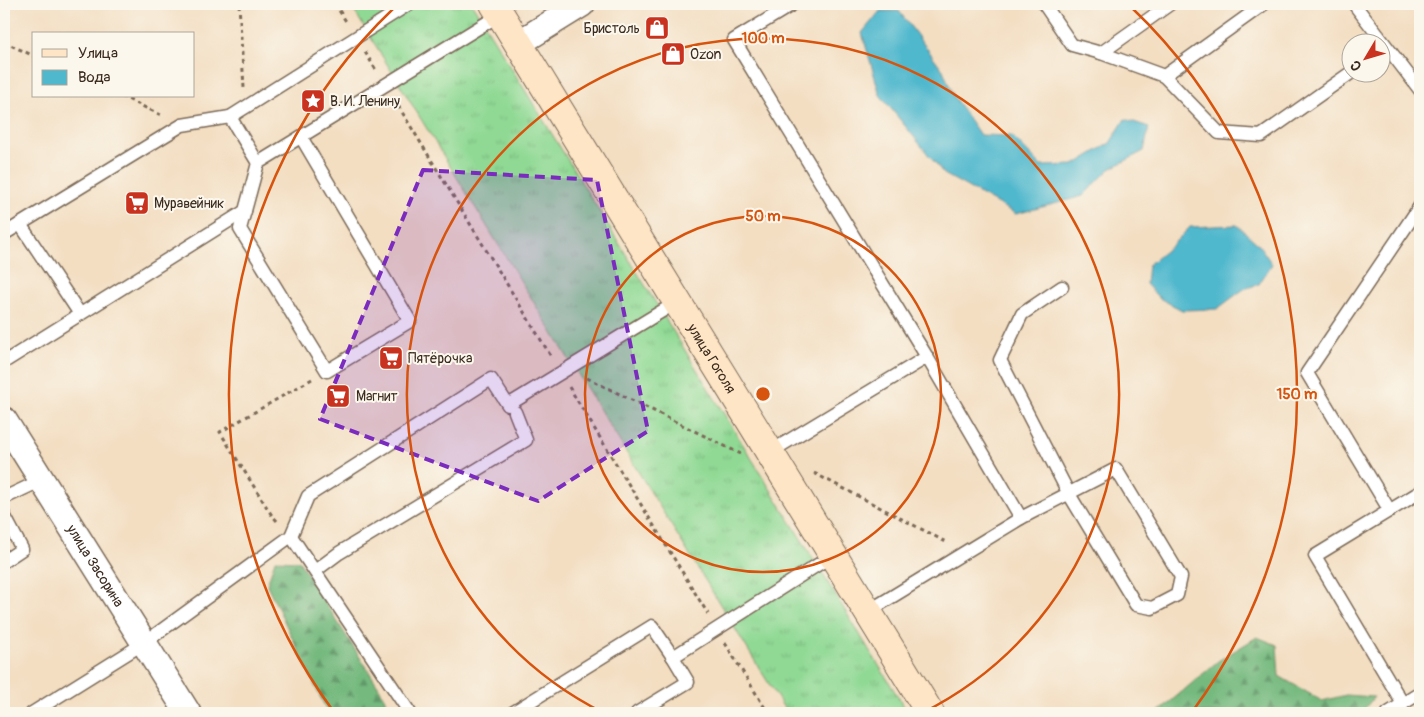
<svg xmlns="http://www.w3.org/2000/svg" width="1424" height="717" font-family="Pangolin,sans-serif">
<style>
.grass{fill:url(#grass-tufts);stroke:#668259}
.forest{fill:url(#forest-firs);stroke:#58724e}
.water{fill:#4fb8cd;stroke:#457176}
.lines{fill:none;stroke-linecap:round;stroke-linejoin:round}
.lane-casing{stroke:#7b6957;stroke-width:15}
.street-casing{stroke:#7b6957;stroke-width:28}
.secondary-casing{stroke:#7b6957;stroke-width:30}
.path{stroke:#7b6957;stroke-width:3;stroke-dasharray:4 4;stroke-linecap:butt}
.lane{stroke:#fff;stroke-width:12}
.street{stroke:#fff;stroke-width:25}
.secondary{stroke:#fde5c5;stroke-width:28}
.marked{fill:#7b2cbf;fill-opacity:0.2;stroke:#7b2cbf;stroke-width:4;stroke-dasharray:10 6;stroke-linejoin:round}
.ring{fill:none;stroke:#d7540e;stroke-width:2.5}
.labels{text-anchor:middle;stroke-width:4;stroke-linejoin:round;paint-order:stroke}
.poi-label{font-size:14px;fill:#3b2a1e;stroke:#fbf7ec;text-anchor:start}
.street-label{font-size:14px;fill:#3b2a1e;stroke:#fbf7ec}
.centre{fill:#d7540e;stroke:#fbf7ec;stroke-width:2.5}
.ring-label{font-size:15px;text-anchor:middle;font-weight:bold;fill:#d7540e;stroke:#fbf7ec;stroke-width:4;stroke-linejoin:round;paint-order:stroke}
</style>
<defs>
<pattern id="grass-tufts" width="24" height="20" patternUnits="userSpaceOnUse" patternTransform="scale(1.25)"><rect width="24" height="20" fill="#90d994"/><path d="M3 7l-1-3M5 7V3M7 7l1-3M15 17l-1-3M17 17v-4M19 17l1-3" fill="none" stroke="#7dba7f"/></pattern>
<pattern id="forest-firs" width="22" height="20" patternUnits="userSpaceOnUse" patternTransform="scale(1.25)"><rect width="22" height="20" fill="#74b97e"/><path d="M5 1l3.5 6h-7zM16 11l3.5 6h-7z" fill="#609767"/></pattern>
</defs>
<rect width="100%" height="100%" fill="#fbf7ec"/>
<filter id="ink" filterUnits="userSpaceOnUse"><feTurbulence type="fractalNoise" baseFrequency=".02" numOctaves="2"/><feDisplacementMap in="SourceGraphic" scale="10" xChannelSelector="R" yChannelSelector="G"/><feConvolveMatrix kernelMatrix="1 2 1 2 8 2 1 2 1" color-interpolation-filters="sRGB"/></filter>
<filter id="wash" filterUnits="userSpaceOnUse"><feTurbulence type="fractalNoise" baseFrequency=".0096" numOctaves="4" result="noise"/><feDisplacementMap in="SourceGraphic" scale="20" xChannelSelector="R" yChannelSelector="G"/><feGaussianBlur stdDeviation="1.12" result="paint"/><feColorMatrix in="noise" values="0 0 0 0 0 0 0 0 0 0 0 0 0 0 0 0 0 1.4 0 .05"/><feComposite in="paint" operator="in"/></filter>
<g filter="url(#wash)">
<rect width="100%" height="100%" fill="#f3dec2"/>
<path class="grass" d="M350,4H472L908,713H787Z"/>
<g class="forest">
<path d="M275,560L299,561L380,689L391,713H328L267,585Z"/>
<path d="M1257,637L1277,645L1279,676L1322,701L1346,695L1374,697L1361,713H1157L1218,661Z"/>
</g>
<g class="water">
<path d="M880,11H899L943,70L954,97L980,135L1012,136L1041,166L1074,165L1110,143L1125,119L1149,127L1144,151L1110,169L1083,196L1016,214L944,174L880,95L862,33Z"/>
<path d="M1237,225L1259,245L1272,264L1259,284L1244,289L1217,309L1182,310L1159,298L1146,284L1148,265L1169,248L1190,227Z"/>
</g>
</g>
<g filter="url(#ink)">
<g class="lines">
<defs>
<g id="lane">
<path d="M1044,4L1072,45L1101,53"/>
<path d="M1170,4L1101,53L1164,76L1264,4"/>
<path d="M1354,4L1420,90"/>
<path d="M1164,76L1219,133L1261,136L1352,72"/>
<path d="M230,117L258,163L501,14"/>
<path d="M258,163L240,229L327,371L410,321L301,137"/>
<path d="M20,224L80,314"/>
<path d="M4,234L182,125L230,117L409,4"/>
<path d="M4,362L245,211"/>
<path d="M770,452L927,357L734,40L793,4"/>
<path d="M4,498L42,480"/>
<path d="M1390,511L1307,373L1420,206"/>
<path d="M4,515L22,549L4,561"/>
<path d="M1021,518L1116,469L1181,577L1177,595L1152,608L1136,605L1069,494L1000,360L1022,314L1062,287"/>
<path d="M291,536L410,713"/>
<path d="M315,571L339,553L526,440L515,412"/>
<path d="M867,612L1021,518L927,357"/>
<path d="M1403,704L1315,556L1420,492"/>
<path d="M32,713L144,643L291,536L308,496L491,379L508,405L677,302"/>
<path d="M512,713L652,626L673,657L833,555"/>
<path d="M637,713L688,682L673,657"/>
<path d="M1388,713L1420,693"/>
</g>
<g id="street">
<path d="M519,43L582,4"/>
<path id="s1" d="M4,420L188,713"/>
</g>
<g id="secondary">
<path id="s2" d="M494,4L930,713"/>
</g>
</defs>
<use href="#lane" class="lane-casing"/>
<use href="#street" class="street-casing"/>
<use href="#secondary" class="secondary-casing"/>
<g class="path">
<path d="M239,4L244,88"/>
<path d="M335,4L347,23"/>
<path d="M4,42L34,56"/>
<path d="M365,52L376,70"/>
<path d="M121,96L163,116"/>
<path d="M394,99L552,358"/>
<path d="M587,378L741,454"/>
<path d="M569,387L708,614"/>
<path d="M814,473L946,542"/>
<path d="M277,521L271,514L220,432L312,379"/>
<path d="M725,643L768,713"/>
</g>
<use href="#lane" class="lane"/>
<use href="#street" class="street"/>
<use href="#secondary" class="secondary"/>
</g>
</g>
<path class="marked" d="M423,170L597,180L648,431L538,501L320,419Z"/>
<g class="ring">
<circle cx="763" cy="394" r="178"/>
<path d="M604 713A356 356 0 1 1 922 713"/>
<path d="M334 712A534 534 0 0 1 395 7M1131 7A534 534 0 0 1 1192 712"/>
</g>
<defs>
<symbol id="shop-square" viewBox="-11 -11 22 22"><rect x="-9" y="-9" width="18" height="18" rx="4" fill="#c8321e" stroke="#fbf7ec"/><path d="M-5-2.5h2.3a2.7 3.5 0 0 1 5.4 0H5L5.5 6h-11ZM-1.5-2.5h3a1.5 2.3 0 0 0-3 0Z" fill="#fff"/></symbol>
<symbol id="sight-square" viewBox="-11 -11 22 22"><rect x="-9" y="-9" width="18" height="18" rx="4" fill="#c8321e" stroke="#fbf7ec"/><path d="M0-6L1.8-2.2L6-1.7L2.9 1.2L3.7 5.4L0 3.3L-3.7 5.4L-2.9 1.2L-6-1.7L-1.8-2.2Z" fill="#fff"/></symbol>
<symbol id="supermarket-square" viewBox="-11 -11 22 22"><rect x="-9" y="-9" width="18" height="18" rx="4" fill="#c8321e" stroke="#fbf7ec"/><path d="M-6-5.5h2.5l.6 2H6L4.5 2H-2.5L-4.4-4H-6ZM-1.5 3.2a1.3 1.3 0 1 0 .1 0ZM3 3.2a1.3 1.3 0 1 0 .1 0Z" fill="#fff"/></symbol>
</defs>
<g fill-rule="evenodd">
<use href="#shop-square" x="643" y="14" width="28" height="28"/>
<use href="#shop-square" x="659" y="40" width="28" height="28"/>
<use href="#sight-square" x="299" y="87" width="28" height="28"/>
<use href="#supermarket-square" x="123" y="189" width="28" height="28"/>
<use href="#supermarket-square" x="377" y="344" width="28" height="28"/>
<use href="#supermarket-square" x="324" y="382" width="28" height="28"/>
</g>
<g class="labels">
<g class="poi-label">
<text x="640" y="33" text-anchor="end">Бристоль</text>
<text x="690" y="59">Ozon</text>
<text x="330" y="106">В. И. Ленину</text>
<text x="154" y="208">Муравейник</text>
<text x="408" y="363">Пятёрочка</text>
<text x="356" y="401">Магнит</text>
</g>
<g class="street-label">
<text dy="5" stroke="none"><textPath href="#s2" startOffset="416">улица Гоголя</textPath></text>
<text dy="5" stroke="none"><textPath href="#s1" startOffset="172">улица Засорина</textPath></text>
</g>
</g>
<circle cx="763" cy="394" r="8" class="centre"/>
<g class="ring-label">
<text x="763" y="43">100 m</text>
<text x="763" y="221">50 m</text>
<text x="1297" y="399">150 m</text>
</g>
<rect width="1424" height="717" fill="none" stroke="#fbf7ec" stroke-width="20"/>
<rect x="32" y="32" width="162" height="65" fill="#fbf7ec" stroke="#aea59a"/>
<rect x="42" y="49" width="25" height="8" fill="#fde5c5" stroke="#aea59a"/>
<text x="78" y="58" font-size="15" fill="#3b2a1e">Улица</text>
<rect x="42" y="70" width="25" height="15" fill="#4fb8cd" stroke="#aea59a"/>
<text x="78" y="82" font-size="15" fill="#3b2a1e">Вода</text>
<g transform="translate(1366 58) rotate(232)"><circle r="24" fill="#fbf7ec" stroke="#aea59a"/>
<path d="M0-4L9 19L0 12L-9 19Z" fill="#c8321e"/>
<text y="-8" font-size="14" font-weight="bold" text-anchor="middle" fill="#3b2a1e">С</text>
</g>
</svg>
